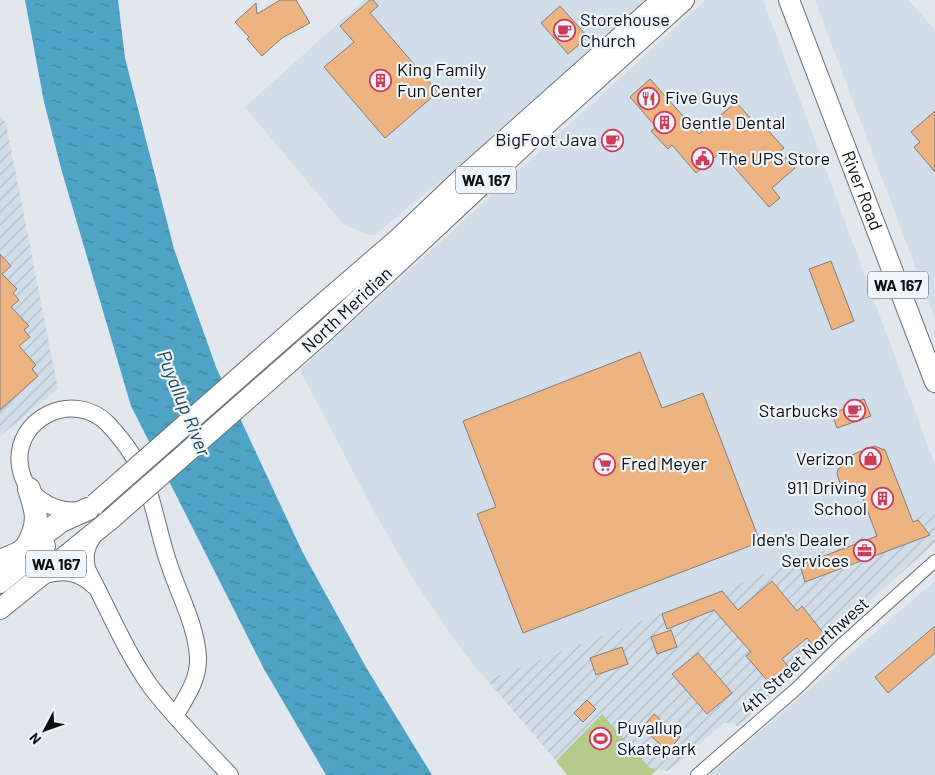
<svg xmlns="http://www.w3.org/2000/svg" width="935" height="775" font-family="Barlow,sans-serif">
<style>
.built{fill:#d1dde8}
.industrial{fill:url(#industrial-furrows)}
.pitch{fill:#b5cb8c}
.water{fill:url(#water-ripples)}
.building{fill:#edb380;stroke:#827c78}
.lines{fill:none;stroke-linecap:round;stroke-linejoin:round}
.minor-casing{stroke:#6c7176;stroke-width:14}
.tertiary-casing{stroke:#6c7176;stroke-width:18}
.primary-casing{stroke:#6c7176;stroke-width:22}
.motorway-casing{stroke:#6c7176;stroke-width:24}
.minor{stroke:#fff;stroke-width:12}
.tertiary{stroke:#fff;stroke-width:16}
.primary{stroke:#fff;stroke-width:20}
.motorway{stroke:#fff;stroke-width:22}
.primary-bridge-casing{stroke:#6c7176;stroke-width:22;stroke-linecap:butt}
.primary-bridge{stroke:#fff;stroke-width:20}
.labels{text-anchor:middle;stroke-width:4.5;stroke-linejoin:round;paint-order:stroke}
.shield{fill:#eef4f9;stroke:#505457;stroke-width:1}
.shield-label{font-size:16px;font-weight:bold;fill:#0d0f11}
.poi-label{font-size:18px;fill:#0d0f11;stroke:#eef4f9;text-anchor:start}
.street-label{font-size:18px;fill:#0d0f11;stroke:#eef4f9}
.water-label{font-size:19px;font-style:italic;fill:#214756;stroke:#eef4f9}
</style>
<defs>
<pattern id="industrial-furrows" width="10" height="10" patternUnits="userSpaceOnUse" patternTransform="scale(1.25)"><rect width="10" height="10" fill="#d1dde8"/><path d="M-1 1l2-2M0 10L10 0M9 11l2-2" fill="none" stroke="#b2bcc6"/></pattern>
<pattern id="water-ripples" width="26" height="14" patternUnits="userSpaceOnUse" patternTransform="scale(1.25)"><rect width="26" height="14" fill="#4fa3c4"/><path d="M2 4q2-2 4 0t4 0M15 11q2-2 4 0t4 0" fill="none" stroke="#40839e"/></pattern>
</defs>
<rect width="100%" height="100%" fill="#e1e7ec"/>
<g class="built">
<path d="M364,0H645L448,176L419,198L375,235H368L343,224L245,107Z"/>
<path d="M706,0H763L935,465V509L487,680L475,667L451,635L412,577L376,515L300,370Z"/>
<path d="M815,0H908L935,30V319Z"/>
<path d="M935,581V775H710Z"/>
</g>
<g class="industrial">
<path d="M0,116L6,124L58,389L0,436Z"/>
<path d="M935,509V543L790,672L783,687L738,726L725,722L668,771L650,768L602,715L556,761L487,680Z"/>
</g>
<path class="pitch" d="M602,714L650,768L658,769L651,775H567L556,761Z"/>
<path class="water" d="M25,0H118L125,58L174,249L216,367L302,551L367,669L432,775H326L264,669L131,406L62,172L44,102Z"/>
<g class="building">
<path d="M280,0H296L310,23L282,38L262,56L247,39L249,37L235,22L256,3L257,14Z"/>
<path d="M370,0H373L378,6L370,13L438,92L385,138L324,67L354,42L340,26Z"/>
<path d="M560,6L588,37L568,54L541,23Z"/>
<path d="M650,79L699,134L736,102L760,129L764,126L784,148L780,151L795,168L772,188L780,198L769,207L721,152L696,173L672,145L668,149L651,131L656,127L630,97Z"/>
<path d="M935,111V172L914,147L920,142L911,132Z"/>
<path d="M614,129L621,148L613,151L605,132Z"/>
<path d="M0,254L11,266L2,274L17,289L13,293L19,300L11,307L29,326L24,330L30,337L19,346L36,365L32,369L38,376L0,410Z"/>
<path d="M831,261L854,321L832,330L809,269Z"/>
<path d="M640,352L662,408L703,393L760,542L523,633L477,514L496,507L463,421Z"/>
<path d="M864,399L871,416L837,428L832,414L848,407L847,405Z"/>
<path d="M874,446L885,450L913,522L918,520L930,535L805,582L800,565L877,536L859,489L844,495L837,474L838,469L849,462L847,457Z"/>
<path d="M772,581L797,611L802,606L825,635L813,645L807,638L782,659L791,670L772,686L746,656L751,652L714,610L667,629L662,614L722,591L738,610Z"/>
<path d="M935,626V653L888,693L875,677Z"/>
<path d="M671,630L677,647L657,654L651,637Z"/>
<path d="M622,647L628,664L596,675L590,658Z"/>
<path d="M698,653L732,693L707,714L672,674Z"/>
<path d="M587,700L596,709L583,722L574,713Z"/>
<path d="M654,714L680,737L668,751L642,728Z"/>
</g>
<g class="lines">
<defs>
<path id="minor" d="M697,775L796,689L838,648L935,561"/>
<g id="tertiary">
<path d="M81,510C53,514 24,495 20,466C13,418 74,389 108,424C123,440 139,462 146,484C156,511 160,540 170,567C180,597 196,625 198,657C199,680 186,697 175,716"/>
<path d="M95,534C86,546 84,555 87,569C108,608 125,651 151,687C175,718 203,747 230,775"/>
<path d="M42,576C62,570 78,570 94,586"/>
</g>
<g id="primary">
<path id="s1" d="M789,0L935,382"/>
<path d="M326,301L399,238L460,180L662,0"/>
<path d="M325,331L539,131L684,0"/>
<path d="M0,583L45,546"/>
<path d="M0,609L111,519"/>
</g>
<g id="motorway">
<path d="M27,546C40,523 37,513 29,489"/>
<path d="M0,561L19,553L61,521L88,509"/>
</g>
</defs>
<use href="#minor" class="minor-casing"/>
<use href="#tertiary" class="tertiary-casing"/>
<use href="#primary" class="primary-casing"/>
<use href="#motorway" class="motorway-casing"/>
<use href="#minor" class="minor"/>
<use href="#tertiary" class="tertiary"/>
<use href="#primary" class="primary"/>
<use href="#motorway" class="motorway"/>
<defs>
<g id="primary-bridge">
<path d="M95,504L326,301"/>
<path d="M111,519L325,331"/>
</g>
</defs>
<use href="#primary-bridge" class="primary-bridge-casing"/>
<use href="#primary-bridge" class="primary-bridge"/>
</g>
<defs>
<symbol id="cafe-ring" viewBox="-11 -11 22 22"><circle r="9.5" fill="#eef4f9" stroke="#cd3d5a" stroke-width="1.5"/><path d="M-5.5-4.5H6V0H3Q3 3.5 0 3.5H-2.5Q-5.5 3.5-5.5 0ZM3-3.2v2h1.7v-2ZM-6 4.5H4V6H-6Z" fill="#cd3d5a"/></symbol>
<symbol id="building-ring" viewBox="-11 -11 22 22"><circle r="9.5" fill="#eef4f9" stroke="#cd3d5a" stroke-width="1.5"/><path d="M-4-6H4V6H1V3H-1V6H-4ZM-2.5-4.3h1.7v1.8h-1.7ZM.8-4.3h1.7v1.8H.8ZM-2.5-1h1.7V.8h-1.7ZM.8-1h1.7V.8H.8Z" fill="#cd3d5a"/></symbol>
<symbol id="restaurant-ring" viewBox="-11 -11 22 22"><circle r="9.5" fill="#eef4f9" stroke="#cd3d5a" stroke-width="1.5"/><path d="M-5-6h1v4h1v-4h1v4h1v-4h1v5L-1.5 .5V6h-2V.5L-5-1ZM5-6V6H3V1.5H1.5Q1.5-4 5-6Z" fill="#cd3d5a"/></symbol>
<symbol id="civic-ring" viewBox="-11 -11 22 22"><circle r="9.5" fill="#eef4f9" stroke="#cd3d5a" stroke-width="1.5"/><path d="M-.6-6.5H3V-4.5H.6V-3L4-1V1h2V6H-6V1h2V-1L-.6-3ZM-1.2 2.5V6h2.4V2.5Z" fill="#cd3d5a"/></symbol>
<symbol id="shop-ring" viewBox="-11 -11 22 22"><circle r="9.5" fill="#eef4f9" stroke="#cd3d5a" stroke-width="1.5"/><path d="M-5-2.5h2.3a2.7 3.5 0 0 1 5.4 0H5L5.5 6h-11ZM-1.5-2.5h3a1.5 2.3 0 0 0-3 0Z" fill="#cd3d5a"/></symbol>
<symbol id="supermarket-ring" viewBox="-11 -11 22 22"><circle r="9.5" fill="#eef4f9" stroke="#cd3d5a" stroke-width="1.5"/><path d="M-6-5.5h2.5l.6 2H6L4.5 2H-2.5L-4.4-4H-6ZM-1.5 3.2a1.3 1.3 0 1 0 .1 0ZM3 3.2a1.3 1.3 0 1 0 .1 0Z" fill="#cd3d5a"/></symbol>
<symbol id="office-ring" viewBox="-11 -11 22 22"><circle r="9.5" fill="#eef4f9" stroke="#cd3d5a" stroke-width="1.5"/><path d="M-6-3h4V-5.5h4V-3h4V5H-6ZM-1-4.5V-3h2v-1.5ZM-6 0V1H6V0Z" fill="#cd3d5a"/></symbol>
<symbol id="stadium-ring" viewBox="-11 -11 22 22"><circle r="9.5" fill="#eef4f9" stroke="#cd3d5a" stroke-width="1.5"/><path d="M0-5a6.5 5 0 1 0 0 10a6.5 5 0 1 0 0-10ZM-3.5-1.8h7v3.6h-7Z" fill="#cd3d5a"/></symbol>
</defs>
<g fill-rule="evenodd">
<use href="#cafe-ring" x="552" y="18" width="25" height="25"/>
<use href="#building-ring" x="368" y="68" width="25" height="25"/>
<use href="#restaurant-ring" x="636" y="86" width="25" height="25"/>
<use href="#building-ring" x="652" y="110" width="25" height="25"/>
<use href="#cafe-ring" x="600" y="128" width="25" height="25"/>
<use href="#civic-ring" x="690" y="146" width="25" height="25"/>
<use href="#cafe-ring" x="842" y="398" width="25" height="25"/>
<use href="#shop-ring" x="858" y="446" width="25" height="25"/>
<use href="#supermarket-ring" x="592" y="452" width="25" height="25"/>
<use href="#building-ring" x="870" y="486" width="25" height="25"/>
<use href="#office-ring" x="852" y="538" width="25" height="25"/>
<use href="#stadium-ring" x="588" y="726" width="25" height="25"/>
</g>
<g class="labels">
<g class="shield">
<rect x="456" y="166.5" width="60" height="27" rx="4"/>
<rect x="868" y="271.5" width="60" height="27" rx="4"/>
<rect x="26" y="550.5" width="60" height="27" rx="4"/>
</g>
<g class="shield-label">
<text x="486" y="186">WA 167</text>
<text x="898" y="291">WA 167</text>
<text x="56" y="570">WA 167</text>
</g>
<g class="poi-label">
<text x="580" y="26">Storehouse<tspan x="580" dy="21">Church</tspan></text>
<text x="397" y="76">King Family<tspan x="397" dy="21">Fun Center</tspan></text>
<text x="665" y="104">Five Guys</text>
<text x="681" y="129">Gentle Dental</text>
<text x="597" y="146" text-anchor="end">BigFoot Java</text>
<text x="718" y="165">The UPS Store</text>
<text x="838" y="417" text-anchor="end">Starbucks</text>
<text x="854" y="465" text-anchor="end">Verizon</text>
<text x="621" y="470">Fred Meyer</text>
<text x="867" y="494" text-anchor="end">911 Driving<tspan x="867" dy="21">School</tspan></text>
<text x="849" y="546" text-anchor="end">Iden's Dealer<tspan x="849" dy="21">Services</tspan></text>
<text x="617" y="734">Puyallup<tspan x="617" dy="21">Skatepark</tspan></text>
</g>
<g class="street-label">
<text dy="6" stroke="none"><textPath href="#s1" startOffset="204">River Road</textPath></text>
<text transform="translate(347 310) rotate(-43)" y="6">North Meridian</text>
<text transform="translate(805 656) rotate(-42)" y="6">4th Street Northwest</text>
</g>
<g class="water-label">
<text transform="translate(184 403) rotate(68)" y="7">Puyallup River</text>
</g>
</g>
<g transform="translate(45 730) rotate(229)" stroke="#eef4f9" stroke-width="4" paint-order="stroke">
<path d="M0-4L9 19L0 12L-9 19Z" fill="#0d0f11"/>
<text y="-8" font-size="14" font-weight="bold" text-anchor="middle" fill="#0d0f11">N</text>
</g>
</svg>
